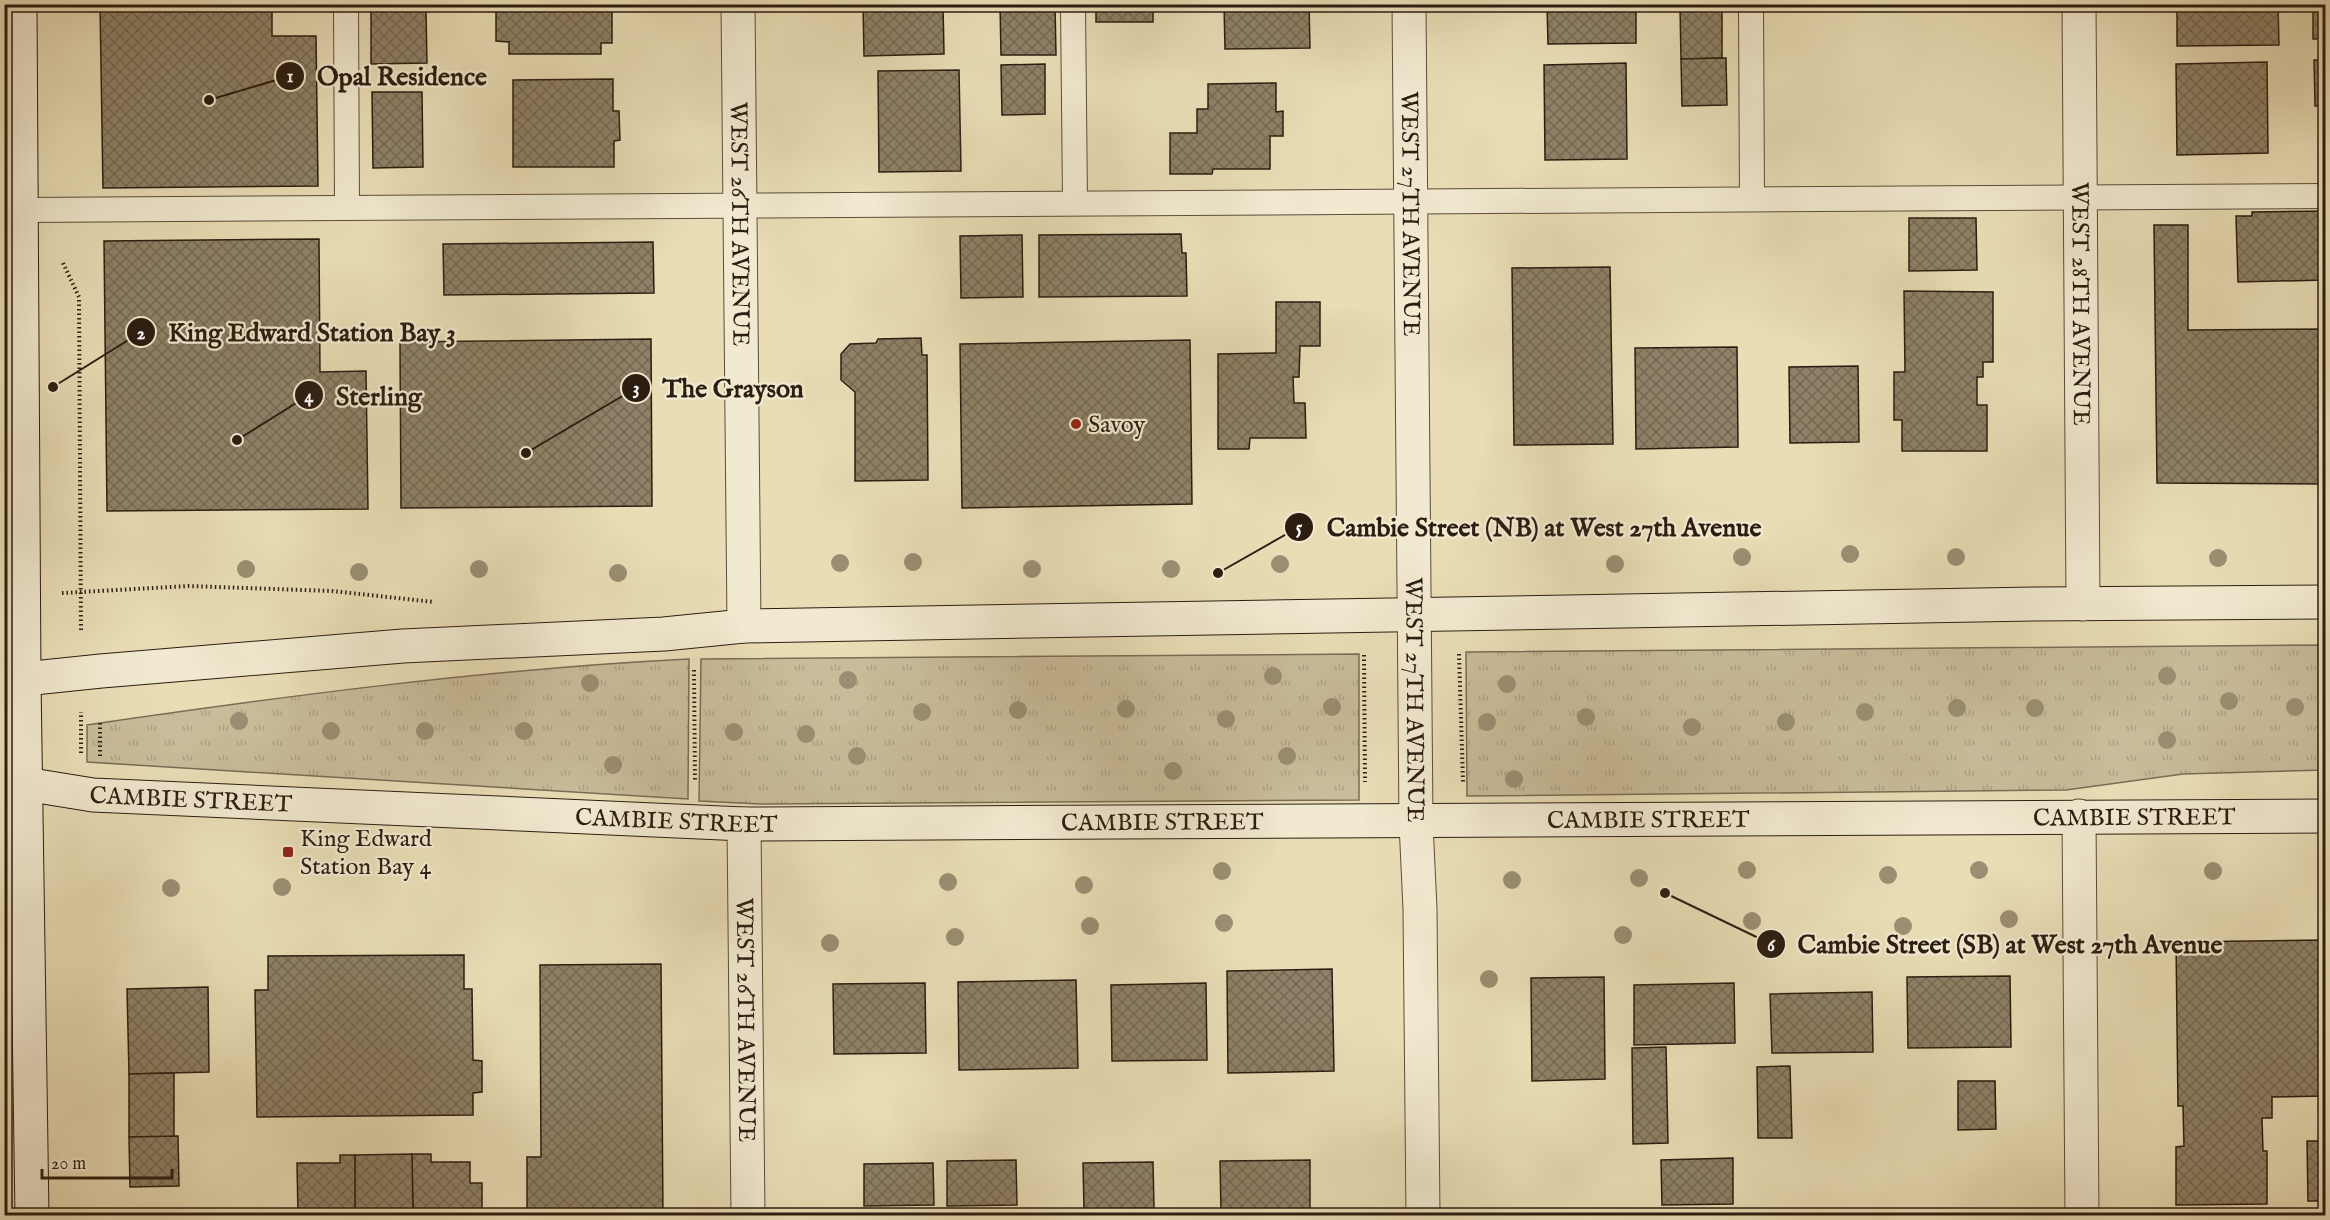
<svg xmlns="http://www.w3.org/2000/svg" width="2330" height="1220" font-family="'IM FELL English',serif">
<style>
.grass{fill:url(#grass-tufts);stroke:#7a6c56;stroke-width:1.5}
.building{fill:url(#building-cross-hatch);stroke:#2c1d11;stroke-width:1.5}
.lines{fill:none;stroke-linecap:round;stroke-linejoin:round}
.lane-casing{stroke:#5b4d3a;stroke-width:26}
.street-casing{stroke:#5b4d3a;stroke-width:35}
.secondary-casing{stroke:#2c1d11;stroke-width:35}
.path{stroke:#2c1d11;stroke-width:4;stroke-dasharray:1.5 3;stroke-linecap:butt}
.lane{stroke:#f1e9d0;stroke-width:24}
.street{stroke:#f1e9d0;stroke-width:33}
.secondary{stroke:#f1e9d0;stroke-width:33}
.tree{fill:#9b8e72}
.poi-dot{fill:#8f2418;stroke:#f1e9d0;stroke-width:2}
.labels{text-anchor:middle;stroke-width:4.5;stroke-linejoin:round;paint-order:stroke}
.street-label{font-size:24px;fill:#2c1d11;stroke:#f1e9d0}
.poi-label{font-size:24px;fill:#2c1d11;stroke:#f1e9d0;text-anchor:start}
.leader{fill:none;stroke:#2c1d11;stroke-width:2}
.callout-dot{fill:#2c1d11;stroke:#f1e9d0;stroke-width:2}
.mark-label{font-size:18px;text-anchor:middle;font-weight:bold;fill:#fff}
.callout-label{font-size:26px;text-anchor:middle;font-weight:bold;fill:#2c1d11;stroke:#f1e9d0;stroke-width:4.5;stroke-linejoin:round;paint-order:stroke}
</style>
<defs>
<pattern id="grass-tufts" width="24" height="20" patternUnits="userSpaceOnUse" patternTransform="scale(1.5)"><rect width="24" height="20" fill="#c9bc9a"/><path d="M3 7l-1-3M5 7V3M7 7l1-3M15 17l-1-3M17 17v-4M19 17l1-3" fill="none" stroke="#ada184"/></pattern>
<pattern id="building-cross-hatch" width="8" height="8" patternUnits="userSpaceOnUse" patternTransform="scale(1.5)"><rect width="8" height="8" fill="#8e8167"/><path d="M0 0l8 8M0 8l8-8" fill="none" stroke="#746953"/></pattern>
</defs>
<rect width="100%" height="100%" fill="#e9ddb6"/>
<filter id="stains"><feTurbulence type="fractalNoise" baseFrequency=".00333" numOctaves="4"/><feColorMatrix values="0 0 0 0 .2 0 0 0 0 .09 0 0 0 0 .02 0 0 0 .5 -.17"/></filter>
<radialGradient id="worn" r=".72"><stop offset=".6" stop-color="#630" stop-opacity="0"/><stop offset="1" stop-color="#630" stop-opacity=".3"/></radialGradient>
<g class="grass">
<path d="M2325,645V770L2183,774L2066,790L1467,796L1466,652Z"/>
<path d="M1359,654V800L760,804L699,801L701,659Z"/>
<path d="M689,659L688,799L87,762V725C286,696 488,669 689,659Z"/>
</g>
<g class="building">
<path d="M100,4H272V36H316L318,186L103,188Z"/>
<path d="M496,4H612V43H601V54H509V42L496,41Z"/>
<path d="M863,4H943L944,54L864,56Z"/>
<path d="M1000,4H1055L1056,55H1001Z"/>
<rect x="1096" y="4" width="57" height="18"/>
<path d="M1224,4H1309L1310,48L1225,49Z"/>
<path d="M1547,4H1636V43L1548,44Z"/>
<path d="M2177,4H2278L2279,45L2177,46Z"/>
<rect x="2313" y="4" width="13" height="35"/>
<path d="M1722,6V58L1681,59L1680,7Z"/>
<path d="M371,10H426L427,63L371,64Z"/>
<path d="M1726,58L1727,105L1682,106L1681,59Z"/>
<path d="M2314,60H2326V106H2315Z"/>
<path d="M2267,62L2268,153L2177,155L2176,64Z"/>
<path d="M1626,63L1627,159L1545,160L1544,65Z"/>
<path d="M1045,64V114L1002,115L1001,65Z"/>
<path d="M959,70L961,171L879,172L878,71Z"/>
<path d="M613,79V111H619L620,140L614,141V167H513V80Z"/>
<path d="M1276,83V112L1283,111V136H1270V169H1213L1212,174H1170V133H1197V109H1208V84Z"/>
<path d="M372,92H422L423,167L373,168Z"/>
<path d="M2326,211V280L2238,282L2236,216H2252V212Z"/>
<path d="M1909,218H1976L1977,270L1909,271Z"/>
<path d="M2154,225H2188V330L2326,329V484L2157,483Z"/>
<path d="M1181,234L1182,253H1186L1187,296L1039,297V235Z"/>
<path d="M1022,235L1023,297L961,298L960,236Z"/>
<path d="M319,239L320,372L366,371L368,509L107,511L104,241Z"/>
<path d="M653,242L654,293L444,295L443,244Z"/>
<path d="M1610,267L1613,444L1514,445L1512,268Z"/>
<path d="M1904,291L1993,292V362H1983V377H1977V405H1987V451H1902V420H1894V372H1905Z"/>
<path d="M1276,302H1320V346H1300L1299,377H1293L1294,403H1305L1306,438H1250L1249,449H1218V354L1276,353Z"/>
<path d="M921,338L922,355H927L928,480L855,481V392L841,380V354L850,344L876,343L878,339Z"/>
<path d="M651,339L652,506L401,508L400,342Z"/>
<path d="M1190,340L1192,504L962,508L960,344Z"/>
<path d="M1737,347L1738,447L1636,449L1635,348Z"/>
<path d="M1858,366L1859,442L1790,443L1789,367Z"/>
<path d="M2326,940V1096L2272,1097V1118H2262L2263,1151H2267V1204L2176,1205V1147L2184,1146L2183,1106H2178L2176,942Z"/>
<path d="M464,955V989H472L473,1060L482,1061V1092L473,1093V1115L257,1117L255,990H268V956Z"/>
<path d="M661,964L663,1216H527V1157H541L540,965Z"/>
<path d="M1332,969L1334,1071L1228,1073L1227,971Z"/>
<path d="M2010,976L2011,1047L1908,1048L1907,977Z"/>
<path d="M1604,977L1605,1079L1532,1081L1531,978Z"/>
<path d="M1076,980L1078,1068L959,1070L958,982Z"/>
<path d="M925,983L926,1053L834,1054L833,984Z"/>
<path d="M1206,983L1207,1060L1112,1061L1111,985Z"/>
<path d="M1734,983L1735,1043L1634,1045V985Z"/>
<path d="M208,987L209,1072L129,1074L127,989Z"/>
<path d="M1872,992L1873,1052L1772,1053L1770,994Z"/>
<path d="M1666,1047L1668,1143L1633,1144L1632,1048Z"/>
<path d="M1790,1066L1792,1138H1758L1757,1067Z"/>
<path d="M174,1073V1137H129V1074Z"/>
<path d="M1958,1081H1995L1996,1129L1958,1130Z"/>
<path d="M178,1136L179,1186L130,1187L129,1137Z"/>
<path d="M2307,1141H2326V1201H2308Z"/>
<path d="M412,1154H431V1162H470V1183H482V1215L413,1216Z"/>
<path d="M412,1154L413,1216H355V1155Z"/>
<path d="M340,1155H355V1216H298L297,1163H340Z"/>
<path d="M1733,1158V1204L1662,1205L1661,1160Z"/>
<path d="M1016,1160L1017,1205L947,1206V1161Z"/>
<path d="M1310,1160V1210L1221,1211L1220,1161Z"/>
<path d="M1153,1162L1154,1208L1084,1209L1083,1163Z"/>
<path d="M933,1163L934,1205L864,1206V1164Z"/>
</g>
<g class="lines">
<defs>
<g id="lane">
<path d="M346,4L347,208"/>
<path d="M1073,4L1075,202"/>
<path d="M1751,4L1752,199"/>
<path d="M23,210L2326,196"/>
</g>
<g id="street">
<path id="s1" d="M738,4L744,626"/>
<path id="s2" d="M1409,4L1416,823L1420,909L1423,1216"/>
<path id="s3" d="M2079,4L2083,604"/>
<path d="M2079,816L2082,1216"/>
<path id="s4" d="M744,824L748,1216"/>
</g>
<g id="secondary">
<path d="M20,4L24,679L32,1216"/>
<path d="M4,688L24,679L101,671L403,646L664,634L744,626L2036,604L2326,602"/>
<path id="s5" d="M4,770L25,784L93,795L744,824L2326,816"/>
</g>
</defs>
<use href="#lane" class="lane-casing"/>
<use href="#street" class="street-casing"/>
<use href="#secondary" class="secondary-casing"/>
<g class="path">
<path d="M63,263L79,297L81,633"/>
<path d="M62,593L188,586L332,591L434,602"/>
<path d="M1459,654L1463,782"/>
<path d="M1364,655L1365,782"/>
<path d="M694,670L695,782"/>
<path d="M81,753V712"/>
<path d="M100,756V723"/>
</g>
<use href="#lane" class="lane"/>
<use href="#street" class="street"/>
<use href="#secondary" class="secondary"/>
</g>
<g class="tree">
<circle cx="1850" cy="554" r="9"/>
<circle cx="1742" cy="557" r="9"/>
<circle cx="1956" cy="557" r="9"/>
<circle cx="2218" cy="558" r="9"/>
<circle cx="913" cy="562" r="9"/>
<circle cx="840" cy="563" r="9"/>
<circle cx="1280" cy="564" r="9"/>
<circle cx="1615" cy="564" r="9"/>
<circle cx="246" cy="569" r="9"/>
<circle cx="479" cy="569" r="9"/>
<circle cx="1032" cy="569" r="9"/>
<circle cx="1171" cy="569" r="9"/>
<circle cx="359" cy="572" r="9"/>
<circle cx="618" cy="573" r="9"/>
<circle cx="1273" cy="676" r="9"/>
<circle cx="2167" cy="676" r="9"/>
<circle cx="848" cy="680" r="9"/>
<circle cx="590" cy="683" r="9"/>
<circle cx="1507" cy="684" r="9"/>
<circle cx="2229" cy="701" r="9"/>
<circle cx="1332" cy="707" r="9"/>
<circle cx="2295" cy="707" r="9"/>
<circle cx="1957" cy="708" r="9"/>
<circle cx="2035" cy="708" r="9"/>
<circle cx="1126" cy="709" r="9"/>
<circle cx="1018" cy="710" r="9"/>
<circle cx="922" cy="712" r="9"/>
<circle cx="1865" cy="712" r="9"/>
<circle cx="1586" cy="717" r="9"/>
<circle cx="1226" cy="719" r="9"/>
<circle cx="239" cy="721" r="9"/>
<circle cx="1487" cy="722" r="9"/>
<circle cx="1786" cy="722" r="9"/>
<circle cx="1692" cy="727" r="9"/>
<circle cx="331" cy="731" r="9"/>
<circle cx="425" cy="731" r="9"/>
<circle cx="524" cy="731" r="9"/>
<circle cx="734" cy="732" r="9"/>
<circle cx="806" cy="734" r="9"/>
<circle cx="2167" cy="740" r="9"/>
<circle cx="857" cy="756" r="9"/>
<circle cx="1287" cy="756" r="9"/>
<circle cx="613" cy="765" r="9"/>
<circle cx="1173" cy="771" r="9"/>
<circle cx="1514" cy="779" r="9"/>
<circle cx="1747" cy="870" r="9"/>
<circle cx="1979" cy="870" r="9"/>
<circle cx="1222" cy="871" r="9"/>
<circle cx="2213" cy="871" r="9"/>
<circle cx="1888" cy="875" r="9"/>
<circle cx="1639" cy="878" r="9"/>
<circle cx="1512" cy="880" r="9"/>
<circle cx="948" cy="882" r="9"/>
<circle cx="1084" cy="885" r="9"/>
<circle cx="282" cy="887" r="9"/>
<circle cx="171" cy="888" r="9"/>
<circle cx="2009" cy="919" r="9"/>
<circle cx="1752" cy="921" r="9"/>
<circle cx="1224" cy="923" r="9"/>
<circle cx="1090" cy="926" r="9"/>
<circle cx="1903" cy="926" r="9"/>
<circle cx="1623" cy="935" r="9"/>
<circle cx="955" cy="937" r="9"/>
<circle cx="830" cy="943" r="9"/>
<circle cx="1489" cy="979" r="9"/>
</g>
<g class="poi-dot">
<circle cx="1076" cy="424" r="6"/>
<rect x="282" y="846" width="12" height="12" rx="3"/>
</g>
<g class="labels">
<g class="street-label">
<text dy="8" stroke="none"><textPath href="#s2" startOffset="210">WEST 27TH AVENUE</textPath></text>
<text dy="8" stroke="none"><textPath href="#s1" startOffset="220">WEST 26TH AVENUE</textPath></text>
<text dy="8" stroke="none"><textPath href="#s3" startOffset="300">WEST 28TH AVENUE</textPath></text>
<text dy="8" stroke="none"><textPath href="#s2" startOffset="696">WEST 27TH AVENUE</textPath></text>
<text dy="8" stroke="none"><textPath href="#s5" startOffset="192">CAMBIE STREET</textPath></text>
<text dy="8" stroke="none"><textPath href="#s5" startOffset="2136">CAMBIE STREET</textPath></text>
<text dy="8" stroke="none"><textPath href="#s5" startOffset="678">CAMBIE STREET</textPath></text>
<text dy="8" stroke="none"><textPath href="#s5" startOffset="1650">CAMBIE STREET</textPath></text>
<text dy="8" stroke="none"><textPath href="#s5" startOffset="1164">CAMBIE STREET</textPath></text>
<text dy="8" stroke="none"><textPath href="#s4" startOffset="196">WEST 26TH AVENUE</textPath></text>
</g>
<g class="poi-label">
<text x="1088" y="432">Savoy</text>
<text x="300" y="846">King Edward<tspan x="300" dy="28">Station Bay 4</tspan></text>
</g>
</g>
<path class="leader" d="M209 100L290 76M53 387L141 332M526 453L636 388M237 440L309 395M1218 573L1299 527M1665 893L1771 944"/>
<g class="callout-dot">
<circle cx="209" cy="100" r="6"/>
<circle cx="53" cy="387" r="6"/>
<circle cx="526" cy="453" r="6"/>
<circle cx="237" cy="440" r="6"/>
<circle cx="1218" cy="573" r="6"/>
<circle cx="1665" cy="893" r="6"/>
<circle cx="290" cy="76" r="15"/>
<circle cx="141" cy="332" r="15"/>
<circle cx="636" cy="388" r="15"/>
<circle cx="309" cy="395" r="15"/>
<circle cx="1299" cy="527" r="15"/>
<circle cx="1771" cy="944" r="15"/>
</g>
<g class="mark-label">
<text x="290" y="82">1</text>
<text x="141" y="339">2</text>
<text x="636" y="394">3</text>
<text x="309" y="402">4</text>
<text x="1299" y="533">5</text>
<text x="1771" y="951">6</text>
</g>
<g class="callout-label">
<text x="402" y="85">Opal Residence</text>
<text x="312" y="341">King Edward Station Bay 3</text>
<text x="733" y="397">The Grayson</text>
<text x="379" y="405">Sterling</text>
<text x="1544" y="536">Cambie Street (NB) at West 27th Avenue</text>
<text x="2010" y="953">Cambie Street (SB) at West 27th Avenue</text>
</g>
<rect width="2330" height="1220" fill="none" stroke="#e9ddb6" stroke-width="24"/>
<rect x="6" y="6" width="2318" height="1208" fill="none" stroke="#2c1d11" stroke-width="3"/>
<rect x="12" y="12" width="2306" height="1196" fill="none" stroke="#2c1d11" stroke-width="1.5"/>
<path d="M42 1169v9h130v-9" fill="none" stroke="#2c1d11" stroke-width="3"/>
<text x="51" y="1169" font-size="18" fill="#2c1d11" stroke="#f1e9d0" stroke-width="4.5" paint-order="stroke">20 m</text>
<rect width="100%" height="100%" filter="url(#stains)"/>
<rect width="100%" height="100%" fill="url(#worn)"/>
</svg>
